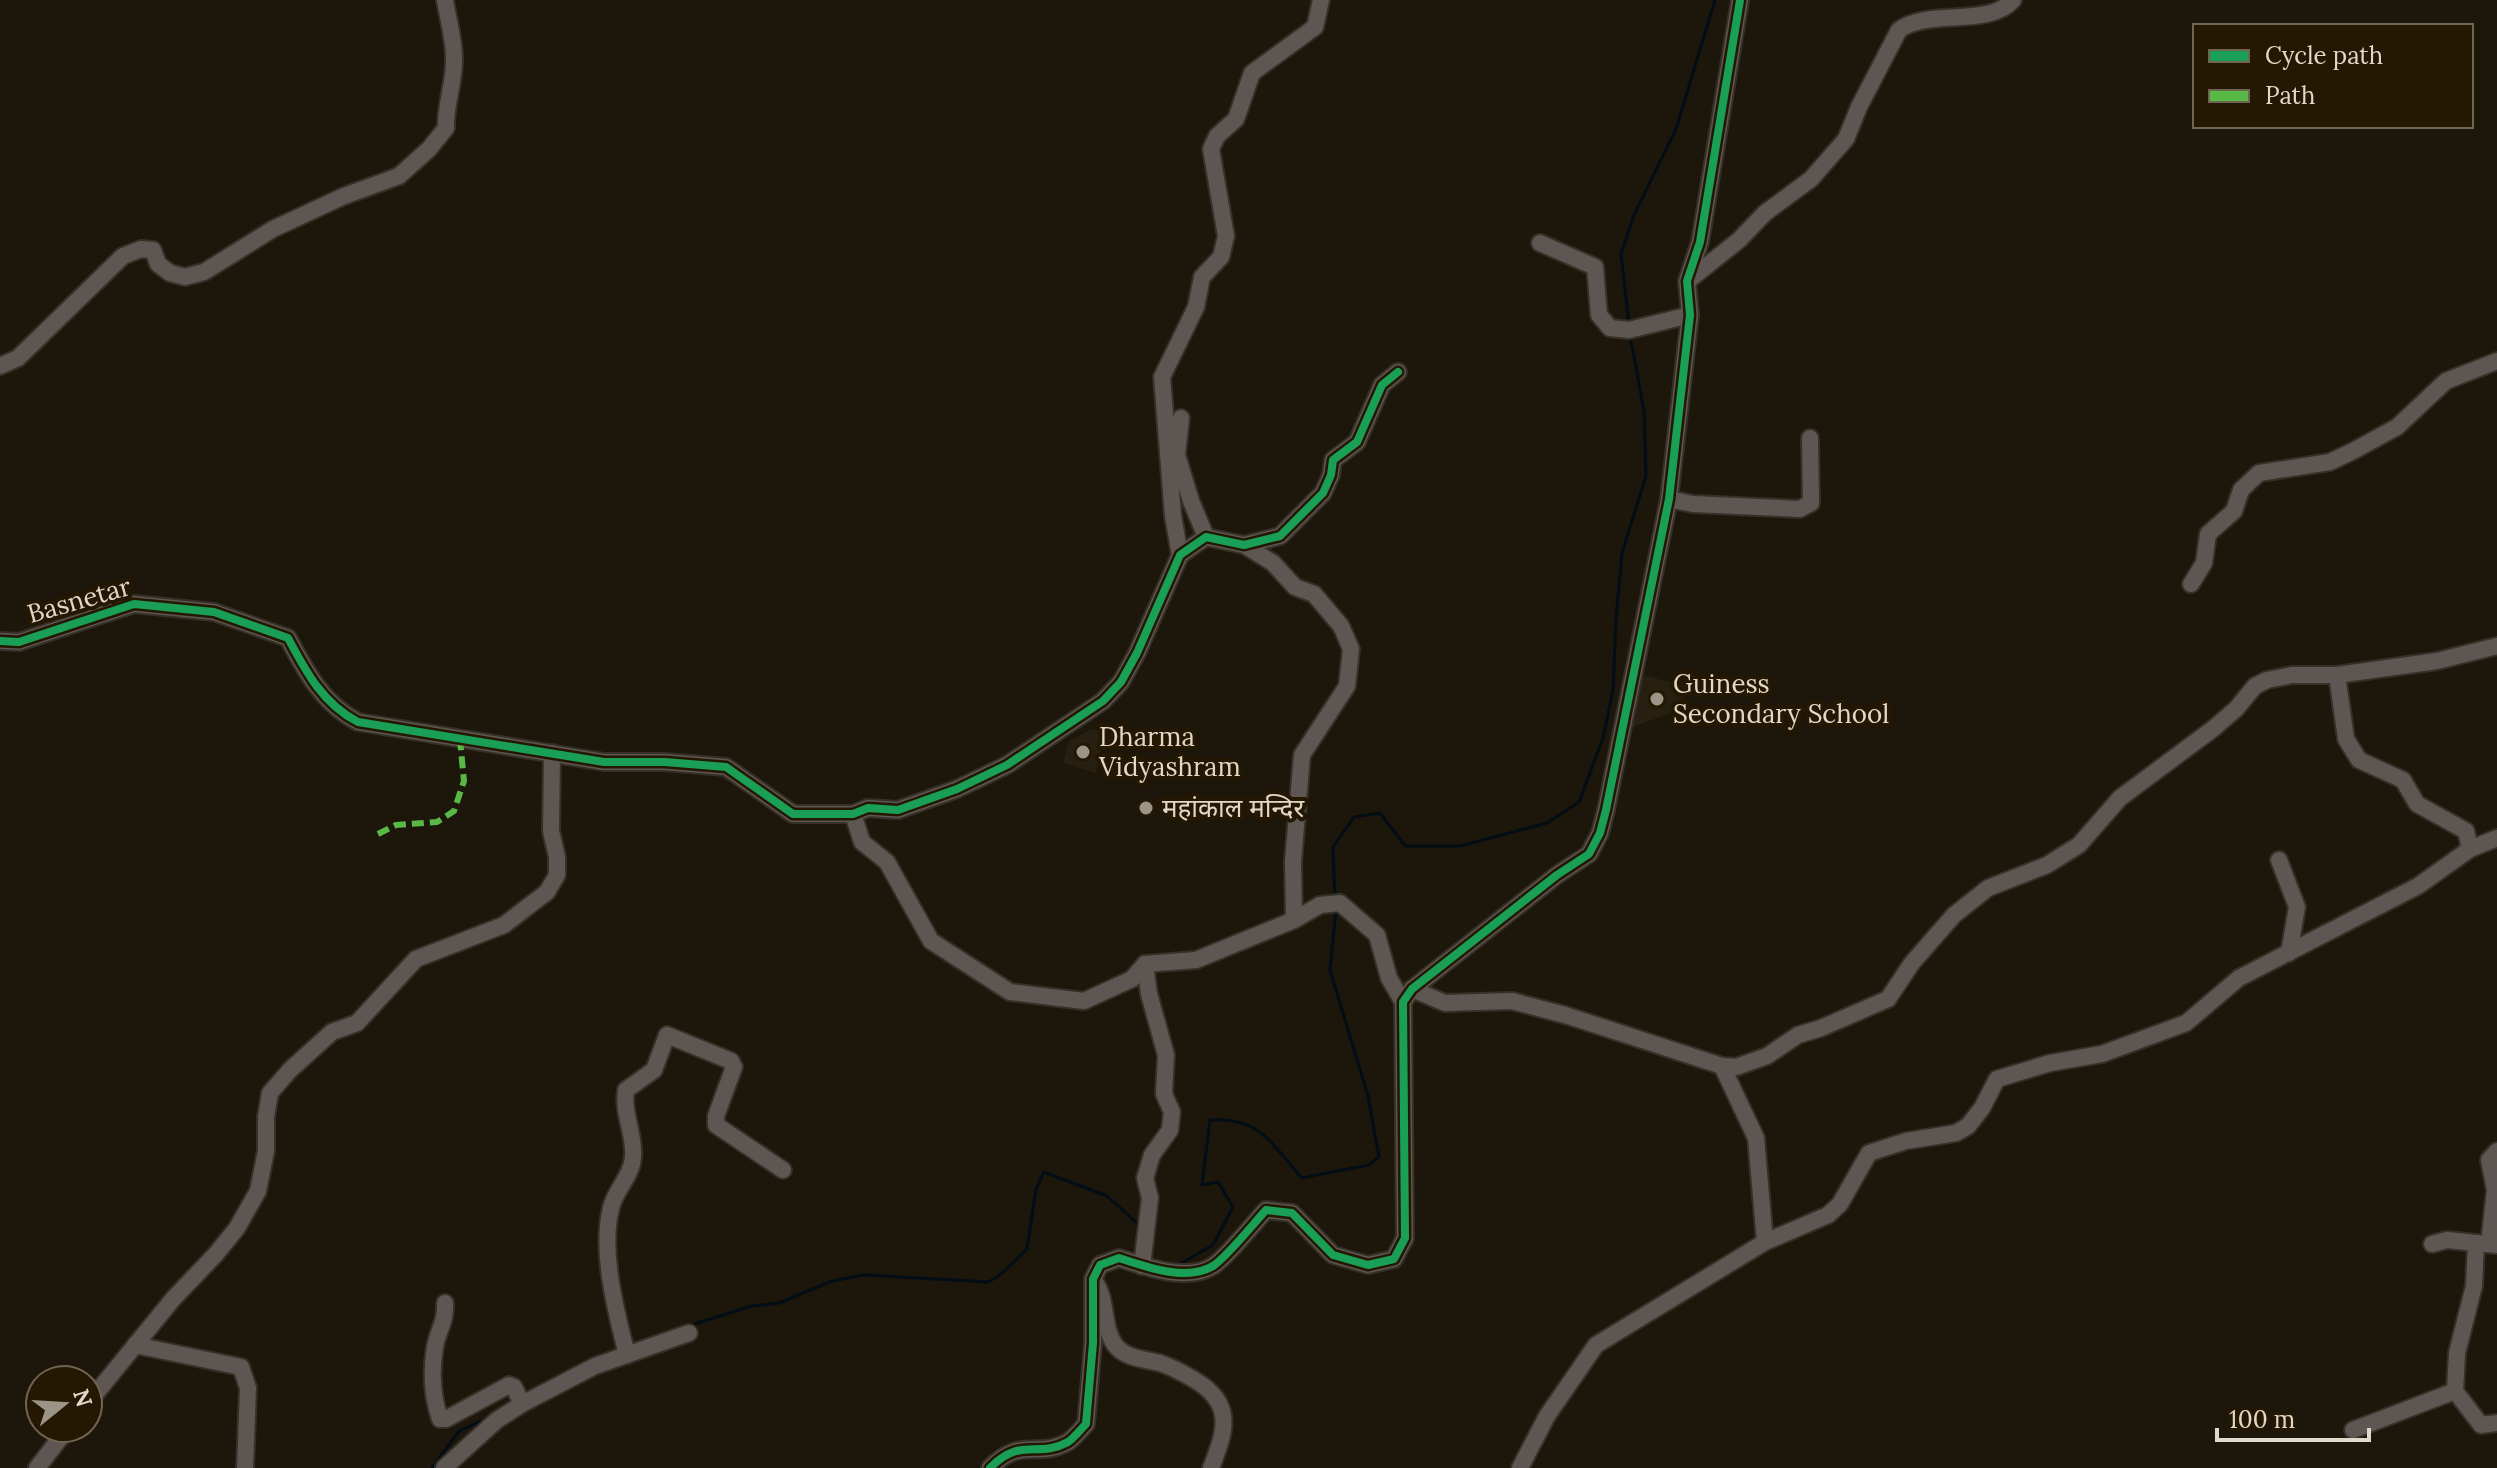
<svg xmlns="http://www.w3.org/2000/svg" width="2497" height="1468" font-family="Lora,'Noto Sans Devanagari',serif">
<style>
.education{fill:#272010}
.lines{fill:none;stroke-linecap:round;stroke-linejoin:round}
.stream{stroke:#030d16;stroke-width:3}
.minor-casing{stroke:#373027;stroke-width:20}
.minor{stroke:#5e5653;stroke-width:16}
.quiet{stroke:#58b947;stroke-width:6;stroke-dasharray:12 6;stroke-linecap:butt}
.cycleway-casing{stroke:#251802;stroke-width:13}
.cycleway{stroke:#1a9f57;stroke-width:8}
.poi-dot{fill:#9c9487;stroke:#251802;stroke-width:3}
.labels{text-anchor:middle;stroke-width:8;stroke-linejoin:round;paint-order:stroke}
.street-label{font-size:26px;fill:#e1d8ca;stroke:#251802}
.poi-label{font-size:26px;fill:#e1d8ca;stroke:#251802;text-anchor:start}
</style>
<rect width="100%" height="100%" fill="#1d160a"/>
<g class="education">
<path d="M1635,673L1689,687L1677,711L1624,730Z"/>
<path d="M1092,729L1105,732L1096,773L1063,763L1069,741Z"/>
</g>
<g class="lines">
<g class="stream">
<path d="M1629,324L1621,254L1634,215L1676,129L1715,0"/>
<path d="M1335,898L1333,847L1354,817L1380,813L1405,846H1460L1547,823L1579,802L1603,738L1613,690L1616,619L1622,553L1646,476L1644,411L1630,335"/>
<path d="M1148,1258L1167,1264"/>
<path d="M1178,1265L1213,1245L1233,1207L1218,1182L1202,1185L1210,1120C1260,1116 1272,1145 1302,1178L1369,1165L1379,1157L1368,1096L1330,970L1336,910"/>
<path d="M685,1327L752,1306L779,1303L832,1281L864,1275L988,1282C1005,1274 1013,1261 1027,1249L1036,1189L1044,1172L1107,1196L1137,1223L1139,1229"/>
<path d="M606,1354L621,1348"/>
<path d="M432,1468L459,1431L490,1417"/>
</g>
<defs>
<g id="minor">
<path d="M1540,243L1595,267L1599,315L1610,328L1629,330L1690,315"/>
<path d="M1689,280L1739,240L1765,213L1811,179L1846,139L1859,107L1899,30C1928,8 1989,28 2013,0"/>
<path d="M0,366L18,358L123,256L141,249L153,250L158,264L170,273L185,277L204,272L273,229L344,196L399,176L429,149L446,128C445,104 455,82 454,58C454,39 448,19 445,0"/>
<path d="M1181,418L1177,455L1191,501L1206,537"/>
<path d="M1669,499L1693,504L1800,509L1811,503L1810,438"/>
<path d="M1244,545L1273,563L1295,587L1314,594L1341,626L1351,649L1347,686L1302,755L1293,862L1294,920"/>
<path d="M1180,555L1173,516L1162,377L1196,307L1202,277L1221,257L1226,236L1211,149L1217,136L1236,119L1252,73L1315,27L1321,0"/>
<path d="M2191,584L2204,563L2208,534L2234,511L2241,490L2259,473L2330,462L2355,450L2397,427L2446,381L2497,361"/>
<path d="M0,641L19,642L134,604L214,612L288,638C306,672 323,704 358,722L604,762H665L726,767L793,814H853L868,808L898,810L957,789L1007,765L1103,701L1121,682L1137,653L1180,555L1206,537L1244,545L1280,536L1323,493L1331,475L1333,460L1357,442L1382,385L1398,372"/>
<path d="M2337,675L2346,739L2359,760L2403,780L2417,804L2466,831L2470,849L2497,838"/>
<path d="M853,814L862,842L887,862L931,941L1010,992L1084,1001L1132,979L1145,964L1196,960L1294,920L1320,905L1340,903L1377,935L1389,978L1403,1002"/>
<path d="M2279,860L2297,907L2289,953"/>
<path d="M1412,989L1445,1003L1512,1001L1565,1015L1722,1066L1736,1067L1767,1056L1798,1035L1821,1028L1888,999L1912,963L1954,915L1988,888L2047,865L2079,845L2120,798L2214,728L2236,709L2255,686L2267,680L2292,675H2337L2437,661L2497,646"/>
<path d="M1765,1242L1828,1215L1840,1204L1869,1153L1906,1141L1956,1133L1968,1126L1982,1108L1997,1079L2050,1063L2102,1054L2186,1023L2239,978L2418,886L2470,849"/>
<path d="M2432,1244L2447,1240L2476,1243"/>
<path d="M2489,1244L2495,1190L2489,1160L2497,1151"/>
<path d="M1142,1266L1150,1198L1145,1178L1152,1155L1170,1130L1172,1112L1164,1094L1166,1055L1149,994L1145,964"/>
<path d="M1095,1282C1108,1301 1102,1327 1115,1345C1126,1359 1145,1359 1160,1363C1172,1367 1183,1373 1193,1379C1235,1403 1226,1430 1211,1468"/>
<path d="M445,1303C446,1323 438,1329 435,1347C431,1371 432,1396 440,1419H446L509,1385L514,1387L522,1404"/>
<path d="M135,1345L241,1367L248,1388L245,1468"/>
<path d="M627,1355C616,1311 600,1252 611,1208C615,1190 632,1176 633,1157C635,1134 622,1113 626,1090L654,1070L667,1035L731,1061L734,1067L716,1116V1125L783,1170"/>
<path d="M2455,1391L2481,1425L2497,1423"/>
<path d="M88,1403L173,1299L216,1254L237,1228L258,1191L266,1151V1117L270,1093L290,1070L332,1032L357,1023L416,959L504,925L547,892L557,875V857L551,831L552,753"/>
<path d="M2353,1430L2455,1391L2457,1353L2474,1286L2476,1243L2497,1245"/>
<path d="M37,1468L68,1428"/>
<path d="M444,1468L497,1420L522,1404L595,1366L689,1333"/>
<path d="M990,1468C1021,1436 1037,1459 1068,1442C1074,1438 1081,1429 1086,1424L1093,1343V1279L1100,1265L1119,1258C1146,1267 1187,1282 1213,1266C1226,1258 1254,1223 1266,1210L1292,1213L1333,1255L1368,1265L1394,1259L1405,1238L1403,1002L1412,989L1557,875L1589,854L1600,833L1606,810L1669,499L1690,315L1687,281L1700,242L1740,0"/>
<path d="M1520,1468L1547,1416L1596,1345L1765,1242L1756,1138L1722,1066"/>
</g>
</defs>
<use href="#minor" class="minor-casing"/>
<use href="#minor" class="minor"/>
<path class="quiet" d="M378,834L396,825L437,822L454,811L464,781L460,740"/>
<defs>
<g id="cycleway">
<path d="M0,641L19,642L134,604L214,612L288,638C306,672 323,704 358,722L604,762H665L726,767L793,814H853L868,808L898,810L957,789L1007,765L1103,701L1121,682L1137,653L1180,555L1206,537L1244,545L1280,536L1323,493L1331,475L1333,460L1357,442L1382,385L1398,372"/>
<path d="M990,1468C1021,1436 1037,1459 1068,1442C1074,1438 1081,1429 1086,1424L1093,1343V1279L1100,1265L1119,1258C1146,1267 1187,1282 1213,1266C1226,1258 1254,1223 1266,1210L1292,1213L1333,1255L1368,1265L1394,1259L1405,1238L1403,1002L1412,989L1557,875L1589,854L1600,833L1606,810L1669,499L1690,315L1687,281L1700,242L1740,0"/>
</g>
</defs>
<use href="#cycleway" class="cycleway-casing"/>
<use href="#cycleway" class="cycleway"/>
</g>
<g class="poi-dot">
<circle cx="1657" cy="699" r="8"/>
<circle cx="1083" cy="752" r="8"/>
<circle cx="1146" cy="808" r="8"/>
</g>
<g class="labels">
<g class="street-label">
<text transform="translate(79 600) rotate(-16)" y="9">Basnetar</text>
</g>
<g class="poi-label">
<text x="1673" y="693">Guiness<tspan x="1673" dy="30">Secondary School</tspan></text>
<text x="1099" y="746">Dharma<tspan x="1099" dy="30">Vidyashram</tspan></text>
<text x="1162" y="817">महांकाल मन्दिर</text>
</g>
</g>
<rect x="2193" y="24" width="280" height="104" fill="#251802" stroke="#706552" stroke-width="2"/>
<rect x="2209" y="50" width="40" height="12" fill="#1a9f57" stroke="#706552" stroke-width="2"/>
<text x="2265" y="64" font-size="24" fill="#e1d8ca">Cycle path</text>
<rect x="2209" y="90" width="40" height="12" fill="#58b947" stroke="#706552" stroke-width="2"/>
<text x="2265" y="104" font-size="24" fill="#e1d8ca">Path</text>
<g transform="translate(64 1404) rotate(72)"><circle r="38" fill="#251802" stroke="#706552" stroke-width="2"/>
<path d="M0-6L14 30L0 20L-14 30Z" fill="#9c9487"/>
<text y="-12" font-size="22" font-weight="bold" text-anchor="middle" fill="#e1d8ca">N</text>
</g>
<path d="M2217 1428v12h152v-12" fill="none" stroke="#e1d8ca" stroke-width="4"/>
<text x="2229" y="1428" font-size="24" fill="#e1d8ca" stroke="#251802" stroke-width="6" paint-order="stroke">100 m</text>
</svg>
